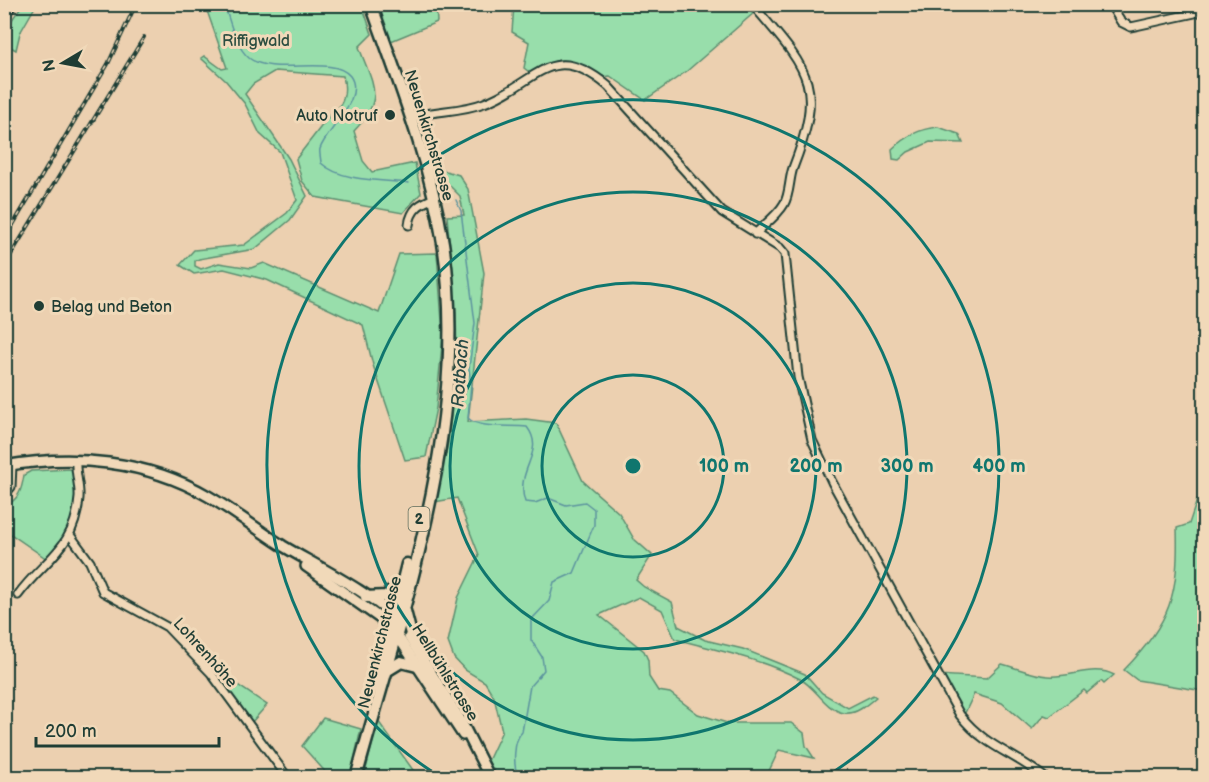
<svg xmlns="http://www.w3.org/2000/svg" width="1209" height="782" font-family="'Balsamiq Sans',sans-serif">
<style>
.green{fill:#98deab;stroke:#5c8e70;stroke-width:1.5}
.lines{fill:none;stroke-linecap:round;stroke-linejoin:round}
.stream{stroke:#5c939e;stroke-width:1.5}
.street-casing{stroke:#1f3d34;stroke-width:11}
.secondary-casing{stroke:#1f3d34;stroke-width:14}
.primary-casing{stroke:#1f3d34;stroke-width:15}
.highway-casing{stroke:#1f3d34;stroke-width:16}
.street{stroke:#f1d9b9;stroke-width:7}
.secondary{stroke:#f1d9b9;stroke-width:9}
.primary{stroke:#f1d9b9;stroke-width:10}
.highway{stroke:#f1d9b9;stroke-width:12}
.rail-casing{stroke:#1f3d34;stroke-width:4}
.rail{stroke:#f1d9b9;stroke-width:1.5;stroke-dasharray:4.5;stroke-linecap:butt}
.ring{fill:none;stroke:#0f766e;stroke-width:3}
.poi-dot{fill:#1f3d34;stroke:#f1d9b9;stroke-width:2}
.labels{text-anchor:middle;stroke-width:6;stroke-linejoin:round;paint-order:stroke}
.shield{fill:#f1d9b9;stroke:#5e6c5c;stroke-width:1.5}
.shield-label{font-size:15px;font-weight:bold;fill:#1f3d34}
.park-label{font-size:16px;fill:#2b4d40;stroke:#f1d9b9}
.poi-label{font-size:16px;fill:#1f3d34;stroke:#f1d9b9;text-anchor:end}
.street-label{font-size:16px;fill:#1f3d34;stroke:#f1d9b9}
.water-label{font-size:18px;font-style:italic;fill:#294b46;stroke:#f1d9b9}
.centre{fill:#0f766e;stroke:#f1d9b9;stroke-width:3}
.ring-label{font-size:18px;text-anchor:middle;font-weight:bold;fill:#0f766e;stroke:#f1d9b9;stroke-width:6;stroke-linejoin:round;paint-order:stroke}
</style>
<rect width="100%" height="100%" fill="#ecd0b0"/>
<filter id="ink" filterUnits="userSpaceOnUse"><feTurbulence type="fractalNoise" baseFrequency=".0167" numOctaves="2"/><feDisplacementMap in="SourceGraphic" scale="12" xChannelSelector="R" yChannelSelector="G"/><feConvolveMatrix kernelMatrix="1 2 1 2 8 2 1 2 1" color-interpolation-filters="sRGB"/></filter>
<g filter="url(#ink)">
<g class="green">
<path d="M22,5H36L20,33L16,50L5,44V30Z"/>
<path d="M205,5H362L372,34L359,47C373,86 386,98 354,131L363,161L372,172L415,163L421,193L403,213L315,197L302,181L296,159L330,115C344,106 347,92 343,76L275,71L253,84L245,94L289,159L307,196L290,220L255,249L199,259L195,261V266L201,269L219,263L251,268L264,263L379,313L399,254L437,253L443,335L436,408L426,457L405,460L373,365L363,325L267,280L224,269L194,274L180,265L194,250L244,245L287,213L297,200L280,152L260,134L245,104L226,81L201,58L204,56L222,69L227,68Z"/>
<path d="M376,5H436L437,22L391,41Z"/>
<path d="M514,5H763L687,71L645,100L610,76C591,80 578,58 559,60C550,62 541,70 533,75L524,68L529,42L512,32Z"/>
<path d="M938,127L959,134L963,143L930,142L908,152L899,160L893,159L892,149C906,136 919,129 938,127Z"/>
<path d="M439,169L459,175L468,189L484,273L468,422L526,419L556,423L583,481L619,513L634,539L652,555L636,580L644,587L672,602L678,626L705,640L743,649L805,674L822,693L848,708L873,695L876,697C868,704 856,715 844,713C823,708 817,688 800,679C761,659 717,650 675,639L662,610L639,597L599,615L644,651L648,660L649,677L658,691L670,693L698,714L727,723H791L804,733L806,746L814,758L779,750L766,777H497L488,761L502,731L494,697L485,682L465,670L454,658L448,642L458,598L479,555L457,498L434,502L448,444L457,356L456,314L447,216L464,215L460,196L434,170Z"/>
<path d="M71,469C88,501 67,535 47,559L5,530V505C19,501 22,488 24,475L31,471Z"/>
<path d="M1204,489V691L1137,680L1124,670C1171,622 1179,594 1177,528L1189,524L1197,500Z"/>
<path d="M1002,664C1017,668 1033,675 1048,676C1070,678 1094,664 1114,675L1104,684L1101,681L1087,693L1084,690L1049,717L1044,715L1032,729L1002,703L974,694L963,717L938,675L987,678Z"/>
<path d="M220,673L267,705L251,723L217,677Z"/>
<path d="M323,718L361,729L350,777H330L302,746Z"/>
<path d="M378,721L418,777H364Z"/>
</g>
<g class="lines">
<g class="stream">
<path d="M224,4C230,21 235,46 249,58C273,77 333,54 350,76C366,98 326,130 320,149C319,152 321,159 321,163C342,182 381,180 409,183"/>
<path d="M456,200L461,211L475,323L469,368L471,384L468,418C478,429 510,425 527,427C547,453 514,469 525,502L535,503L548,498L566,505L585,502L594,509V525L574,573L554,582L549,601L531,620V640L542,657L544,670L530,686L522,732C513,741 513,765 518,776L526,778"/>
</g>
<defs>
<g id="street">
<path d="M752,4C808,70 826,83 793,168C789,179 790,194 784,204C778,215 764,225 755,234"/>
<path d="M1110,4L1121,22L1131,27L1204,11"/>
<path d="M411,117C435,110 461,112 484,103C537,84 550,38 608,86L722,212L780,248L785,254L798,377L812,440L832,482L960,715C986,748 1015,753 1045,778"/>
<path d="M409,225C411,209 420,203 435,198"/>
<path d="M4,494L11,487L12,465"/>
<path d="M70,535L90,562L103,592L167,627L211,673L288,778"/>
<path d="M18,595C44,559 75,549 79,498C80,486 75,473 76,461"/>
</g>
<g id="secondary">
<path d="M4,466C73,454 146,460 208,496C234,511 258,530 283,546C311,563 379,597 397,621"/>
<path d="M306,566L391,626L463,735"/>
<path d="M409,637L460,719L490,778"/>
</g>
<g id="primary">
<path d="M366,597L386,596L400,584"/>
<path d="M405,611L413,642"/>
<path d="M388,670L401,662L417,666"/>
<path d="M376,688L407,564"/>
<path d="M356,778C403,607 471,422 443,243C430,161 399,83 371,4"/>
</g>
<path id="highway" d="M4,11L10,4"/>
</defs>
<use href="#street" class="street-casing"/>
<use href="#secondary" class="secondary-casing"/>
<use href="#primary" class="primary-casing"/>
<use href="#highway" class="highway-casing"/>
<use href="#street" class="street"/>
<use href="#secondary" class="secondary"/>
<use href="#primary" class="primary"/>
<use href="#highway" class="highway"/>
<defs>
<g id="rail">
<path d="M4,240L108,64L136,4"/>
<path d="M4,266L144,37"/>
</g>
</defs>
<use href="#rail" class="rail-casing"/>
<use href="#rail" class="rail"/>
</g>
</g>
<g class="ring">
<circle cx="633" cy="466" r="91"/>
<circle cx="633" cy="466" r="183"/>
<circle cx="633" cy="466" r="274"/>
<path d="M439 776A366 366 0 1 1 827 776"/>
</g>
<g class="poi-dot">
<circle cx="390" cy="115" r="6"/>
<circle cx="39" cy="306" r="6"/>
</g>
<g class="labels">
<rect class="shield" x="408.5" y="507" width="21" height="24" rx="4.5"/>
<g class="shield-label">
<text x="419" y="524">2</text>
</g>
<g class="park-label">
<text x="256" y="46">Riffigwald</text>
</g>
<g class="poi-label">
<text x="378" y="121">Auto Notruf</text>
<text x="51" y="312" text-anchor="start">Belag und Beton</text>
</g>
<g class="street-label">
<text transform="translate(430 135) rotate(73)" y="6">Neuenkirchstrasse</text>
<text transform="translate(379 642) rotate(-76)" y="6">Neuenkirchstrasse</text>
<text transform="translate(206 652) rotate(48)" y="6">Lohrenhöhe</text>
<text transform="translate(446 672) rotate(58)" y="6">Hellbühlstrasse</text>
</g>
<g class="water-label">
<text transform="translate(460 373) rotate(-86)" y="6">Rotbach</text>
</g>
</g>
<circle cx="633" cy="466" r="9" class="centre"/>
<g class="ring-label">
<text x="724" y="472">100 m</text>
<text x="816" y="472">200 m</text>
<text x="907" y="472">300 m</text>
<text x="999" y="472">400 m</text>
</g>
<rect width="1209" height="782" fill="none" stroke="#f1d9b9" stroke-width="24"/>
<rect x="12" y="12" width="1185" height="758" fill="none" stroke="#1f3d34" stroke-width="2" filter="url(#ink)"/>
<g transform="translate(63 63) rotate(260)" stroke="#f1d9b9" stroke-width="4.5" paint-order="stroke">
<path d="M0-4.5L10 22L0 15L-10 22Z" fill="#1f3d34"/>
<text y="-9" font-size="16" font-weight="bold" text-anchor="middle" fill="#1f3d34">N</text>
</g>
<path d="M36 737v9h183v-9" fill="none" stroke="#1f3d34" stroke-width="3"/>
<text x="45" y="737" font-size="18" fill="#1f3d34" stroke="#f1d9b9" stroke-width="4.5" paint-order="stroke">200 m</text>
</svg>
